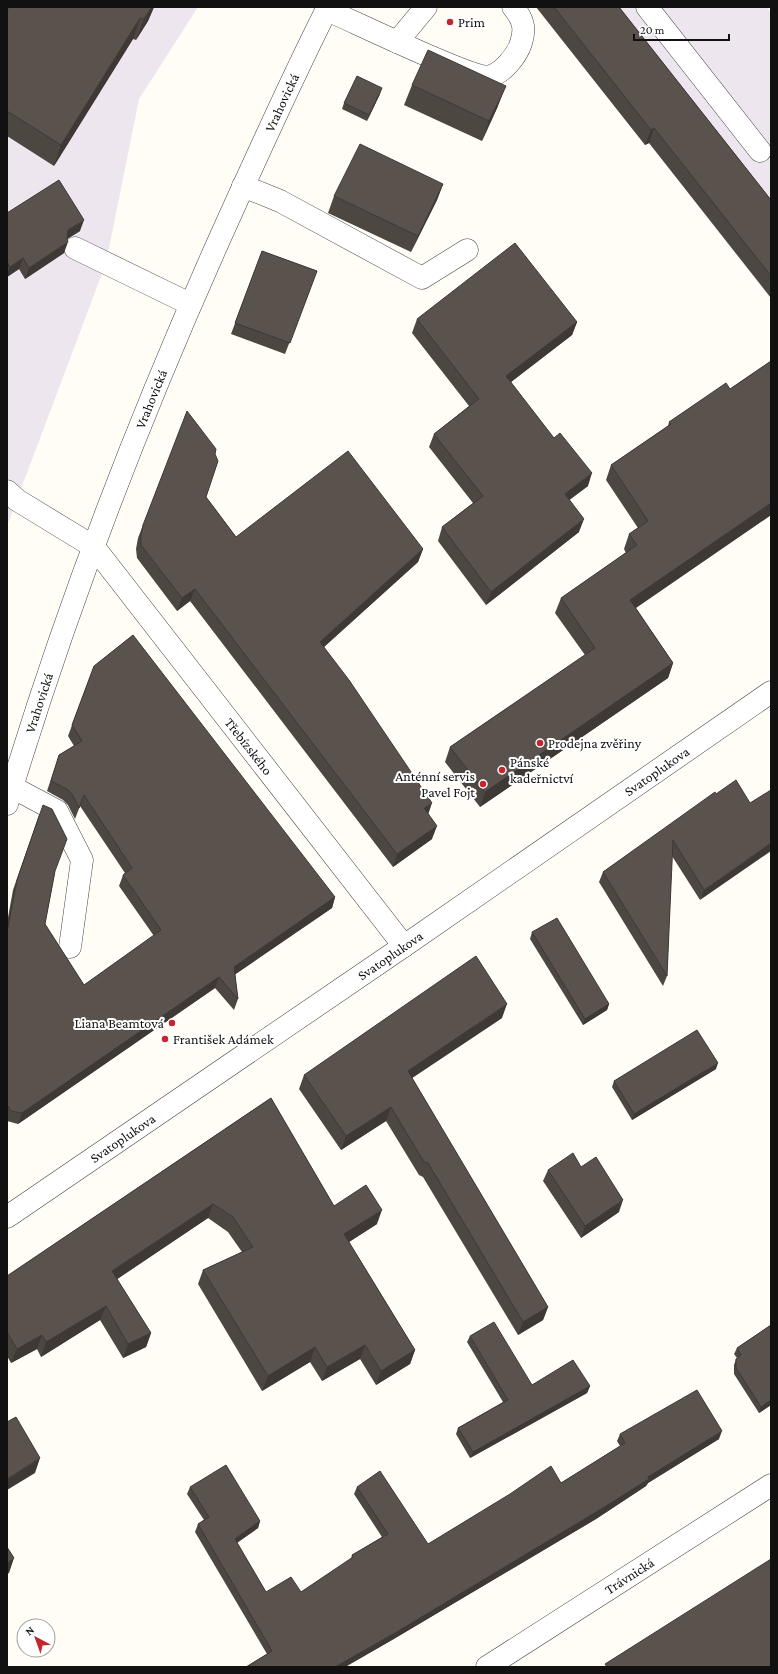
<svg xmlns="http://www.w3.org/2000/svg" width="778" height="1674" font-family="'Crimson Pro',serif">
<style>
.industrial{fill:#eee6ef}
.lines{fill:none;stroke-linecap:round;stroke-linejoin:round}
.minor-casing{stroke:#444;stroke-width:23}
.minor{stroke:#fff;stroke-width:22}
.wall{fill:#4d4742}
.shaded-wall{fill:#3f3936}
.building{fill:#5a524d;stroke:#3f3936}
.poi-dot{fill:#c4262e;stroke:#fff;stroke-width:1.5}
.labels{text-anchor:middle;stroke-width:4;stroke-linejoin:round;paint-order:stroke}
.poi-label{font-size:14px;fill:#111;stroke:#fff;text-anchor:start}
.street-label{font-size:14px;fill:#111;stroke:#fff}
</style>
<rect width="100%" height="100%" fill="#fffdf5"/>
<g class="industrial">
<path d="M7,7H198L139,99L106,263L7,526Z"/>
<path d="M536,7H767L771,13V299L649,143L645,145Z"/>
</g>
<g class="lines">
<defs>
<g id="minor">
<path d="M647,7L760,151"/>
<path d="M327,10C351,20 475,81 491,76C504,72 517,55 521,43C526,28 523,19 513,7"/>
<path d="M397,42L426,7"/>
<path d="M243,186L280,201L422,278L467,250"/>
<path d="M75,248L190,304"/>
<path id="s1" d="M7,491L17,500L94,547L404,946"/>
<path d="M12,787L57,811L82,860L70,947"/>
<path id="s2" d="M7,804C67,604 143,408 229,218C261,147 293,76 328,7"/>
<path id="s3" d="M7,1217L404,946L771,692"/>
<path id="s4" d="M487,1667L771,1485"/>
</g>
</defs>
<use href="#minor" class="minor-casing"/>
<use href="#minor" class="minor"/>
</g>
<g class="wall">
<path d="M7,7H154L148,21L136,40L133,39L54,166L7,136Z"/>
<path d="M536,7H619L771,200V298L649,143L645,145Z"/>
<path d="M412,85L498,106L482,141L404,105Z"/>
<path d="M380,94L367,121L342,109L344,103Z"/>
<path d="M443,184L437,200L411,252L328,213L334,196Z"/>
<path d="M7,213L80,231L67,239L64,253L25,279L19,269L7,277Z"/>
<path d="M262,251L317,271L285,354L231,334Z"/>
<path d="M417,319L577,322L572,335L511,382L588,486L569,500L579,532L486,605L438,541L442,527L473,503L429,447L434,434L469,406L412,333Z"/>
<path d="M771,361V515L636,608L673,663L668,678L480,807L445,762L450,747L585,655L555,613L561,598L626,553L624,549L629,534L638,528L606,480L611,465L668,426L669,422L730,389Z"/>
<path d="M206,497L236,537L423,549L418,562L324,647L428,814L432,839L393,867L190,601L177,611L137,558L136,549L138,538L143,525Z"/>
<path d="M94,666L335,897L332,908L235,974L238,999L234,1010L215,988L18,1124L7,1121V923L13,890L39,815L55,872L45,924L84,985L154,936L119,886L123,875L125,873L80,806L75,819L68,805L63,800L47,791L59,755L74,746L68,736Z"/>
<path d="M716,794L750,803L700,900L672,856L667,976L663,986L599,882L603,872Z"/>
<path d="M532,932L609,1004L607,1010L583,1025L530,939Z"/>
<path d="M502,1018L412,1078L548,1307L543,1320L518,1335L423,1177L419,1175L386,1121L341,1150L299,1089L304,1075Z"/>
<path d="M716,1069L632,1120L612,1087L614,1081Z"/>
<path d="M271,1098L334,1206L377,1224L349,1242L415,1350L410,1364L376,1385L360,1359L322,1381L310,1362L262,1391L198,1284L203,1270L242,1252L228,1232L208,1218L117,1279L151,1333L146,1347L123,1358L100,1320L41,1357L37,1349L11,1363L7,1356V1276Z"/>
<path d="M581,1167L619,1212L581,1238L543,1181L548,1170Z"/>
<path d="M771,1325V1405L759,1413L734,1374V1365L736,1359L737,1358L734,1354L737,1348Z"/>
<path d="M470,1336L532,1385L590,1386L587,1393L470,1458L456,1434L458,1428L503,1402L467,1342Z"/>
<path d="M620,1434L719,1439L648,1483L646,1486L596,1519L392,1640L345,1667H246L267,1654L195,1532L198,1524L204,1520L187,1494L190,1487L260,1521L258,1528L237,1543L266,1592H301L351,1559L352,1555L382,1537L354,1494L357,1487L428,1544L561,1483L620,1446L617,1441Z"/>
</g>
<g class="shaded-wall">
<path d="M150,7H154L148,21L136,40L144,19Z"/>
<path d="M140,18L133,39L54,166L61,145Z"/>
<path d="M506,86L498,106L482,141L489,121Z"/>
<path d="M382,88L380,94L367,121L369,115Z"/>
<path d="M654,128L649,143L645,145L651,130Z"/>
<path d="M443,184L437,200L411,252L418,236Z"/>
<path d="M84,220L80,231L64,241L68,230Z"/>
<path d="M68,242L64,253L25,279L29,268Z"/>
<path d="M23,258L19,269L7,277V275L10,267Z"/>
<path d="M577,322L572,335L502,389L506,376Z"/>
<path d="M592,473L588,486L560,507L565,494Z"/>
<path d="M771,503V515L625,615L630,600Z"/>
<path d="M584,519L579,532L486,605L491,592Z"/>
<path d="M423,549L418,562L315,655L320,642Z"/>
<path d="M195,589L190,601L177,611L182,598Z"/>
<path d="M673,663L668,678L480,807L485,792Z"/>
<path d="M432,803L428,815L424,808Z"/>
<path d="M437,826L432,839L393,867L397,854Z"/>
<path d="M771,843V851L700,900L704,890Z"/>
<path d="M335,897L332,908L230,978L234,967Z"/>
<path d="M219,977L215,988L18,1124L22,1113Z"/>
<path d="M507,1004L502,1018L403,1084L408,1071Z"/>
<path d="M609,1004L607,1010L583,1025L585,1019Z"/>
<path d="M718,1063L716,1069L632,1120L634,1114Z"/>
<path d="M391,1107L386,1121L341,1150L346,1136Z"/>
<path d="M623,1200L619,1212L581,1238L585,1226Z"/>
<path d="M213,1204L208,1218L107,1286L112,1271Z"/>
<path d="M382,1210L377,1224L338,1249L344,1234Z"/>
<path d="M106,1306L100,1320L41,1357L46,1342Z"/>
<path d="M548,1307L543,1320L518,1335L523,1322Z"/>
<path d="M151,1333L146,1347L123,1358L128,1344Z"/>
<path d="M42,1335L37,1349L11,1363L17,1349Z"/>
<path d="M365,1345L360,1359L322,1381L327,1367Z"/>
<path d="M315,1347L310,1362L262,1391L268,1376Z"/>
<path d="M415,1350L410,1364L376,1385L381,1371Z"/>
<path d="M590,1386L587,1393L470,1458L473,1452Z"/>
<path d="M771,1400V1405L759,1413L761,1407Z"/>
<path d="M722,1431L719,1439L648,1483L646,1486L596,1519L392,1640L345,1667H335Z"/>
<path d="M40,1458L35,1473L7,1490V1479Z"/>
<path d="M260,1521L258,1528L232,1546L235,1539Z"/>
<path d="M14,1558L9,1573L7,1574V1563Z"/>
</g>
<g class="building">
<path d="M9,7H152L144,19L140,18L61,145L7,111V10Z"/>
<path d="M554,7H619L771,200V276L654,128L651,130Z"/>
<path d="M428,50L506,86L489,121L412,85Z"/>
<path d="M357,76L382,88L369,115L344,103Z"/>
<path d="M360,144L443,184L418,236L334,196Z"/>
<path d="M59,180L84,220L68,230L67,238L68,242L29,268L23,258L10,267L7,262V213Z"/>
<path d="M515,243L577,322L506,376L554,438L560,433L592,473L565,494L584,519L491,592L442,527L483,496L434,434L479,399L417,319Z"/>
<path d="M262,251L317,271L290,343L235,323Z"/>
<path d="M771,361V503L630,600L673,663L485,792L450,747L595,648L561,598L637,545L629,534L648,521L611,465L671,424L669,422L726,383L730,389Z"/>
<path d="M187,411L216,449L215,454L218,461L206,497L236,537L348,451L423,549L320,642L349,680L432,803L424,808L437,826L397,854L195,589L182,598L141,545V536L143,525Z"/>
<path d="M133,635L335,897L234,967L238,999L219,977L22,1113L11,1111L7,1105V932L17,880L43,805L52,809L67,839L55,871L45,924L84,985L161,930L123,875L132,868L84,795L79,808L72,794L67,789L51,781L59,755L82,741L72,725L94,666Z"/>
<path d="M736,780L750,803L771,790V843L704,890L673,840L667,976L603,872L715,792L716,794Z"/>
<path d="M557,918L609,1004L585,1019L532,932Z"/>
<path d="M476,956L507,1004L408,1071L548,1307L523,1322L428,1163L424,1162L391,1107L346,1136L304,1075Z"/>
<path d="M697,1030L718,1063L634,1114L614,1081Z"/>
<path d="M271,1098L334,1206L366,1185L382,1210L344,1234L415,1350L381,1371L365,1345L327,1367L315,1347L268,1376L203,1270L253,1247L233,1217L213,1204L112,1271L151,1333L128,1344L106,1306L46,1342L42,1335L17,1349L7,1332V1276Z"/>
<path d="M573,1153L581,1167L596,1157L623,1200L585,1226L548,1170Z"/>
<path d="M494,1322L532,1385L573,1360L590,1386L473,1452L458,1428L508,1400L470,1336Z"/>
<path d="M771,1325V1400L761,1407L736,1368V1359L741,1355L737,1348Z"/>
<path d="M697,1390L722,1431L648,1477L649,1479L598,1511L395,1633L335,1667H246L272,1651L198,1524L209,1517L190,1487L226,1465L260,1521L235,1539L266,1592L291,1577L301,1592L353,1557L352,1555L388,1534L357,1487L380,1471L428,1544L510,1494L551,1466L561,1483L625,1443L620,1434Z"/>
<path d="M16,1417L40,1458L7,1479V1422Z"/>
<path d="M7,1547L14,1558L7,1563Z"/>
<path d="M771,1559V1667H607L605,1664Z"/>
</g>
<g class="poi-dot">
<circle cx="450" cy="22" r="4"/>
<circle cx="540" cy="743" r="4"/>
<circle cx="502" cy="770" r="4"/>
<circle cx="483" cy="784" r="4"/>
<circle cx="172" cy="1023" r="4"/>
<circle cx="165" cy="1039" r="4"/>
</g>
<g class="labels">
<g class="poi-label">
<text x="458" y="27">Prim</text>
<text x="548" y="748">Prodejna zvěřiny</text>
<text x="510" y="767">Pánské<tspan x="510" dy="16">kadeřnictví</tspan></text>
<text x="475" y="781" text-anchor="end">Anténní servis<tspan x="475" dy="16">Pavel Fojt</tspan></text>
<text x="164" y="1028" text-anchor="end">Liana Beamtová</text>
<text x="173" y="1044">František Adámek</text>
</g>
<g class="street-label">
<text dy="5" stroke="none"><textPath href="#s2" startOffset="754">Vrahovická</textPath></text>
<text dy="5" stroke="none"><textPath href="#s2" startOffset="430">Vrahovická</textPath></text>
<text dy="5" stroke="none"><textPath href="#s2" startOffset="106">Vrahovická</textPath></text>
<text dy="5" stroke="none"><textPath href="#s1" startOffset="356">Třebízského</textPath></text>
<text dy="5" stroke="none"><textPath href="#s3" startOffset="788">Svatoplukova</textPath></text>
<text dy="5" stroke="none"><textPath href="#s3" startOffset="464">Svatoplukova</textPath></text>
<text dy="5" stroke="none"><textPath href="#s3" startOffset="140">Svatoplukova</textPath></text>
<text dy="5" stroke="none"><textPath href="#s4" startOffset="169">Trávnická</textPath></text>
</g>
</g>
<rect width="778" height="1674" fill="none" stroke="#111111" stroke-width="16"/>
<g transform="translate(36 1638) rotate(319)"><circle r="19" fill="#ffffff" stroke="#a0a0a0"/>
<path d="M0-3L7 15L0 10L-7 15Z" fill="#c4262e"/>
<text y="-6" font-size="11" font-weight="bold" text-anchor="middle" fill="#111111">N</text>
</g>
<path d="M634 34v6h95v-6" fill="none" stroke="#111111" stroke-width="2"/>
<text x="640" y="34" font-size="12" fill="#111111" stroke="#ffffff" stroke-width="3" paint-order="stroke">20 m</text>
</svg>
